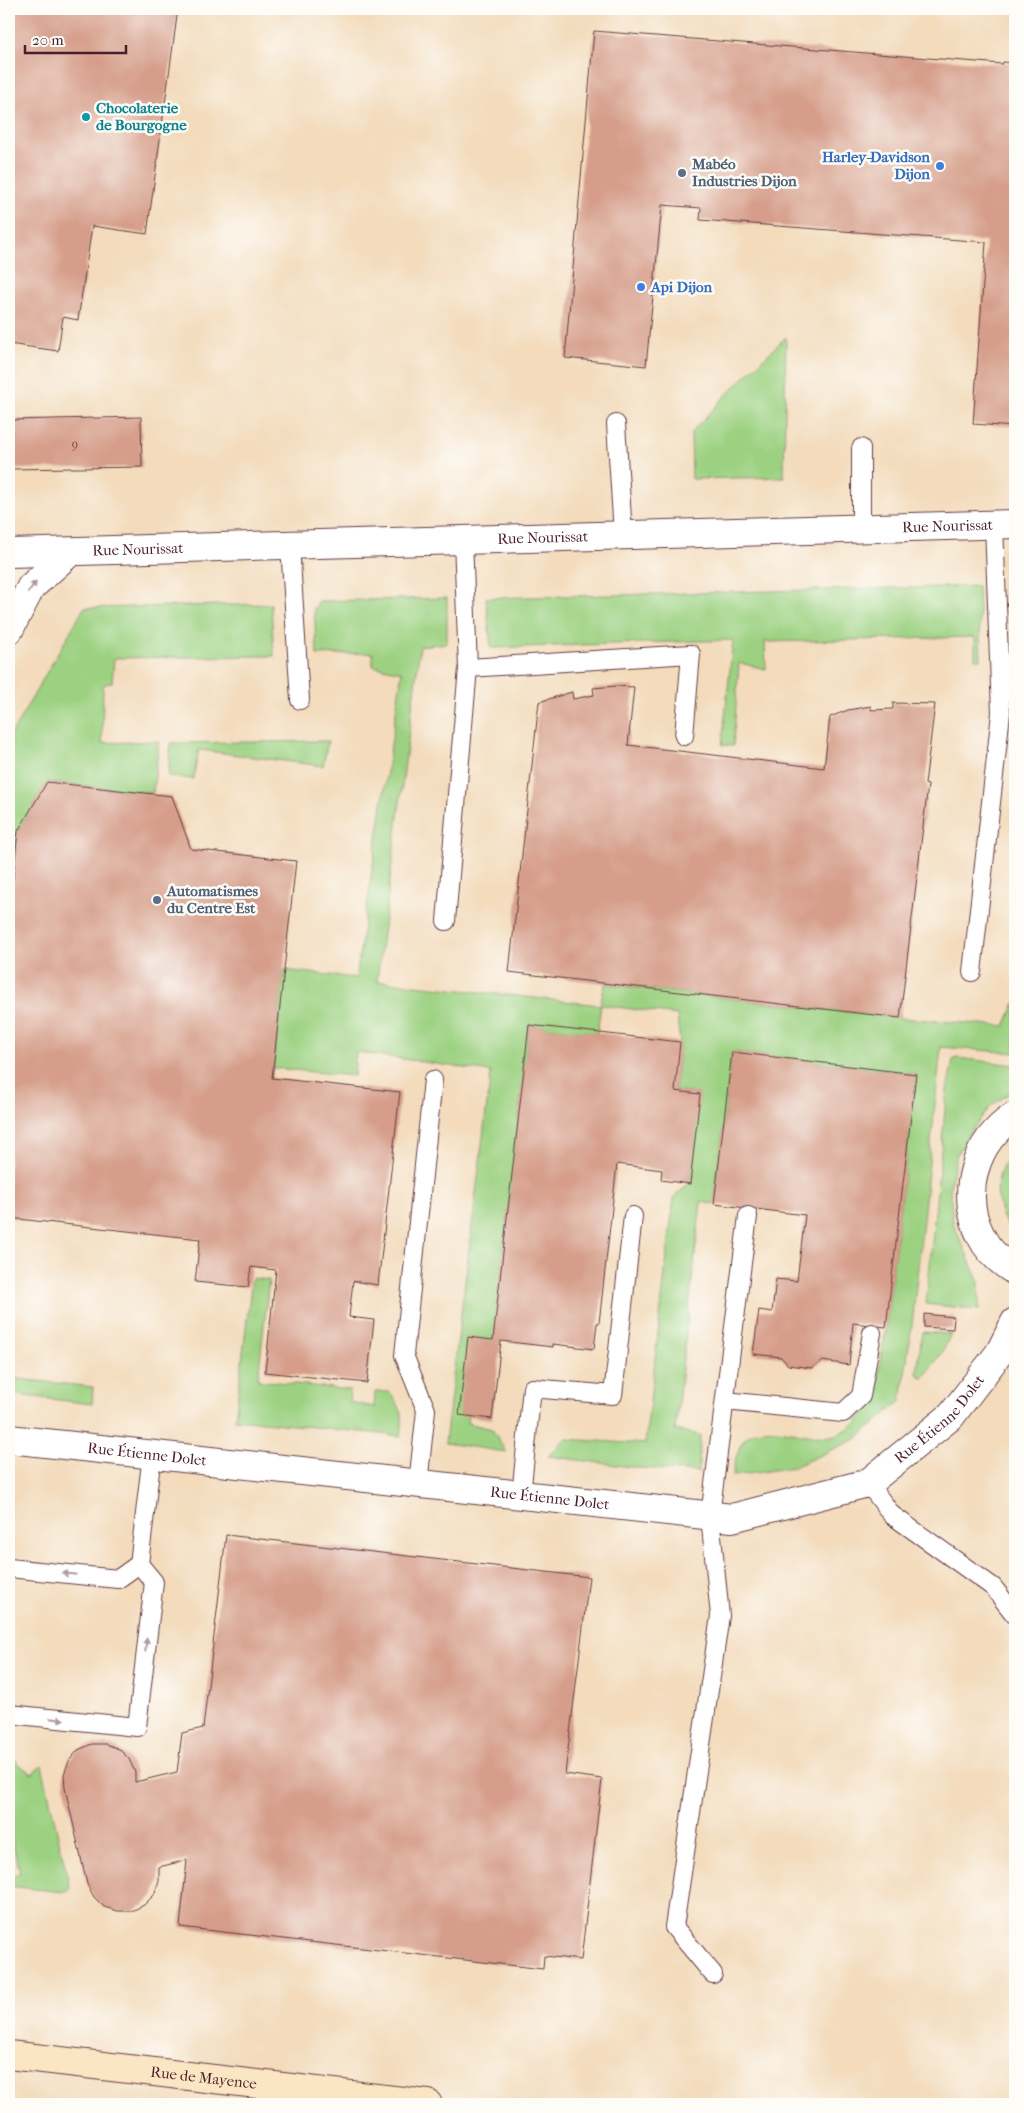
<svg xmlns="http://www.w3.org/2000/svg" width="1024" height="2113" font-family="'IM FELL French Canon',serif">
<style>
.green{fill:#9cd181;stroke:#737856}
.building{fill:#d69e8a}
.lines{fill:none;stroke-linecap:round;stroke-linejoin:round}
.lane-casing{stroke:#633b41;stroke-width:20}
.street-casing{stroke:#633b41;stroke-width:30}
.secondary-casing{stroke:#633b41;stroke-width:30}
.lane{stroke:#fff;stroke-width:18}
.street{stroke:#fff;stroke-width:28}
.secondary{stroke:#fbe6c4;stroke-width:28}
.oneway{fill:#ae9aa0}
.culture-dot{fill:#0f9aa8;stroke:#fdfcf7;stroke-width:2}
.shop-dot{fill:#3f7fe0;stroke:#fdfcf7;stroke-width:2}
.service-dot{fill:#5c6f8a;stroke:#fdfcf7;stroke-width:2}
.labels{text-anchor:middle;stroke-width:5;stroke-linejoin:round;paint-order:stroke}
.number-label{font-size:12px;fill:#6d3f43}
.culture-label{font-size:15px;font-weight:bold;fill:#0d838f;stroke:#fdfcf7;text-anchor:start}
.shop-label{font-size:15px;font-weight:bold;fill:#366cbe;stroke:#fdfcf7;text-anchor:end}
.service-label{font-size:15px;font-weight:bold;fill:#4e5e75;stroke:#fdfcf7;text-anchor:start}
.street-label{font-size:15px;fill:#4a1f2b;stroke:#fdfcf7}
</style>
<rect width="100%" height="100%" fill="#fdfcf7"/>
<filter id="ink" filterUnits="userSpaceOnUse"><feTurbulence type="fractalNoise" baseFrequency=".02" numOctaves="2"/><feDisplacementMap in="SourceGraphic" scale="10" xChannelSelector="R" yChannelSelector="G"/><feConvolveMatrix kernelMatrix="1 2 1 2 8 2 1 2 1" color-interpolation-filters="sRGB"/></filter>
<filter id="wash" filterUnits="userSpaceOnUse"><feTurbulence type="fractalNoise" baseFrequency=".0096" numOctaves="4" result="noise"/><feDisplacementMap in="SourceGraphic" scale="20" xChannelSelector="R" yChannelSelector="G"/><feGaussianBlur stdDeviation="1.12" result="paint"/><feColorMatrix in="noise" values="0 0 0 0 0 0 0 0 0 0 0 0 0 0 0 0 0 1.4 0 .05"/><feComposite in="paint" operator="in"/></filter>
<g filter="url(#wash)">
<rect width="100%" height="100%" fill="#f3dbbc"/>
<g class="green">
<path d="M786,337L784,477L692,479L691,433L730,391Z"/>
<path d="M978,586L981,659H975V637L765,642L766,669L739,663L733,746L722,745L733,640L491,648L486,598Z"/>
<path d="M447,598V643L420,646L377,981L600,1005L605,984L900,1018L1005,1026L1015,1003V1053L941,1047L912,1325L901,1401L856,1439L794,1467L733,1476C733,1466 736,1458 739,1449C752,1411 803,1441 830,1436C851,1433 869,1411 876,1392L886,1327L916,1074L732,1052L714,1204L701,1202L675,1430L700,1435L699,1472L639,1468L548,1456L565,1439L645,1444L674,1197L690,1183L699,1094L675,1091L680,1042L677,1015L601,1005L597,1033L529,1025L491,1363L476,1360L467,1423L492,1429L506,1452L445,1443L491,1072L356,1052L354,1076L273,1068L284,970L356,978L402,672L373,666V653L317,655L314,609L319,601Z"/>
<path d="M271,604L274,656L114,658L112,682L103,685L102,743L159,741L153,793L47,782L18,831L9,914V738L84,608Z"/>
<path d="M328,741L323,766L199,750L193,779L168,776L171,743Z"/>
<path d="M957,1058L1015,1065V1089L991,1106L967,1136L956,1157L950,1187L953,1223L979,1283V1310L926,1304L947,1090L953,1060Z"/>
<path d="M1015,1148V1238C994,1210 989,1176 1015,1148Z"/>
<path d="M252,1278L269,1280L258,1380L350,1390L349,1402L374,1407L375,1392H390C402,1409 404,1415 401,1436L235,1419Z"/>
<path d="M922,1332L951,1334L942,1353L923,1378L917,1373Z"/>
<path d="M9,1378L93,1387L92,1404L9,1394Z"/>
<path d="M9,1750L18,1764L32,1774L42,1765L70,1889L63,1892L9,1886V1877L20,1873L9,1827Z"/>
</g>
<g id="blocks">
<g class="building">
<path d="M9,9H178L147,234L92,226L78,320L63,317L58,351L9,344Z"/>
<path d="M594,31L1002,64L1003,62L1015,63V427L973,424L986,242L700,220L701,208L662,205L646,366L565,358Z"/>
<path d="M141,417L142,467L9,469V420Z"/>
<path d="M616,686L634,687L628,745L824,768L830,717L848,710L871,706V710L893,709V703L935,704L925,784L928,785L900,1018L509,972L539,702L572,692L573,699L594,695L593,688Z"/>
<path d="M47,782L172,796L191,849L296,861L272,1078L400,1092L378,1285L353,1281L349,1317L374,1320L367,1383L265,1372L276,1270L251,1267L248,1287L195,1282L200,1239L9,1218V915L18,831Z"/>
<path d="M529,1025L680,1042L675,1091L700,1094L690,1184L661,1180L662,1170L617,1164L599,1323H597L594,1349L553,1344V1347L501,1341L492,1419L459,1415L468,1337L493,1340Z"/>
<path d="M732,1052L916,1074L886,1327L853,1323L849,1365L822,1361L812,1368L788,1365L781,1357L753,1354L759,1310L772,1312L776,1279L797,1281L805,1215L714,1204Z"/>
<path d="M924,1314L954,1317L953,1329L924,1327Z"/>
<path d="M226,1535L589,1577L565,1774L602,1779L581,1960L544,1956L543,1969L180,1927L187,1860L159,1867V1881L154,1895L144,1905L132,1911H118L104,1907L94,1897L87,1884L65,1788L64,1774L69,1761L78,1750L92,1744H106L119,1749L129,1759L135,1772V1782L177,1772L182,1733L203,1728Z"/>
</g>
</g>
</g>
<g filter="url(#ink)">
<use href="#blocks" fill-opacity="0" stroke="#633b41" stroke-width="1"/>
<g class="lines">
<defs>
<g id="lane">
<path d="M616,424L623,535"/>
<path d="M861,448V528"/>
<path d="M290,545L300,700"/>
<path d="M468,668L691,654L684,736"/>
<path d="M446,921L468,668L463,540"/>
<path d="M972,972L1001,713L994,524"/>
<path d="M725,1401L843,1413L861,1396L872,1333"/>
<path d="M868,1483L892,1515L993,1587L1015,1615"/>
<path d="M418,1484L426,1410L404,1355L433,1080"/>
<path d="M521,1495L532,1388L613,1395L633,1216"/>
<path d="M139,1564L152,1454"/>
<path d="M9,1568L118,1579L139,1564L154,1582L137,1727L9,1714"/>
<path d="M713,1974L674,1927L720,1616L710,1516L748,1216"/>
</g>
<g id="street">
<path id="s1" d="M9,553L1015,524"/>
<path d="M9,630L31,587L70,552"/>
<path d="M1015,1116C975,1140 959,1194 981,1236C988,1251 1002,1263 1015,1271"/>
<path id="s2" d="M9,1439L732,1518L868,1483L951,1416L1000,1352L1015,1322"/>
</g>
<g id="secondary">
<path id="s3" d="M9,2055L428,2104"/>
</g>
</defs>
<use href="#lane" class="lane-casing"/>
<use href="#street" class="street-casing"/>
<use href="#secondary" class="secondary-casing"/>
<use href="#lane" class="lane"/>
<use href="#street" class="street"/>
<use href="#secondary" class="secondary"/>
</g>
<defs><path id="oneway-solid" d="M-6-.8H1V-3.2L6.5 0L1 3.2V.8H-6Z" transform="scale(1.25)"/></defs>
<g class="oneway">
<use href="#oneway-solid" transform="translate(32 587) rotate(-52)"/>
<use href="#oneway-solid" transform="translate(69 1574) rotate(-174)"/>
<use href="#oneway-solid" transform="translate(146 1645) rotate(-84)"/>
<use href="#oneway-solid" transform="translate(57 1719) rotate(6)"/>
</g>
</g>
<circle class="culture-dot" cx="86" cy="117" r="5"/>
<g class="shop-dot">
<circle cx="940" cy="166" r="5"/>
<circle cx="641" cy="287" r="5"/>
</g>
<g class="service-dot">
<circle cx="682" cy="173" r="5"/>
<circle cx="157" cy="900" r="5"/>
</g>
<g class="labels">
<g class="number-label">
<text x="75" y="448">9</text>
</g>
<g class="culture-label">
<text x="96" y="113">Chocolaterie<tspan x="96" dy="17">de Bourgogne</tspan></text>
</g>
<g class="shop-label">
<text x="930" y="162">Harley-Davidson<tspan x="930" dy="17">Dijon</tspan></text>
<text x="651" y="292" text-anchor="start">Api Dijon</text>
</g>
<g class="service-label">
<text x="692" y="169">Mabéo<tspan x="692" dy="17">Industries Dijon</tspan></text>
<text x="167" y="896">Automatismes<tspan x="167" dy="17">du Centre Est</tspan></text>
</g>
<g class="street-label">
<text dy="5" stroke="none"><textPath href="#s1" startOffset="939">Rue Nourissat</textPath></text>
<text dy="5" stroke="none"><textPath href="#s1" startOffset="534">Rue Nourissat</textPath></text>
<text dy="5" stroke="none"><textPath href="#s1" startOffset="129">Rue Nourissat</textPath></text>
<text dy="5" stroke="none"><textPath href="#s2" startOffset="964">Rue Étienne Dolet</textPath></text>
<text dy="5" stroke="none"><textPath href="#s2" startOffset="139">Rue Étienne Dolet</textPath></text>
<text dy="5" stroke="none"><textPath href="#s2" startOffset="544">Rue Étienne Dolet</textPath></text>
<text dy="5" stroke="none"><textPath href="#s3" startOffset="196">Rue de Mayence</textPath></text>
</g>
</g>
<rect width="1024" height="2113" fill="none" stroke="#fdfcf7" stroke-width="30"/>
<path d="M25 45v8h101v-8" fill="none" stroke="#4a1f2b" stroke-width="2.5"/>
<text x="32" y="45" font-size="15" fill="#4a1f2b" stroke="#fdfcf7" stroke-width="4" paint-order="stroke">20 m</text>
</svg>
